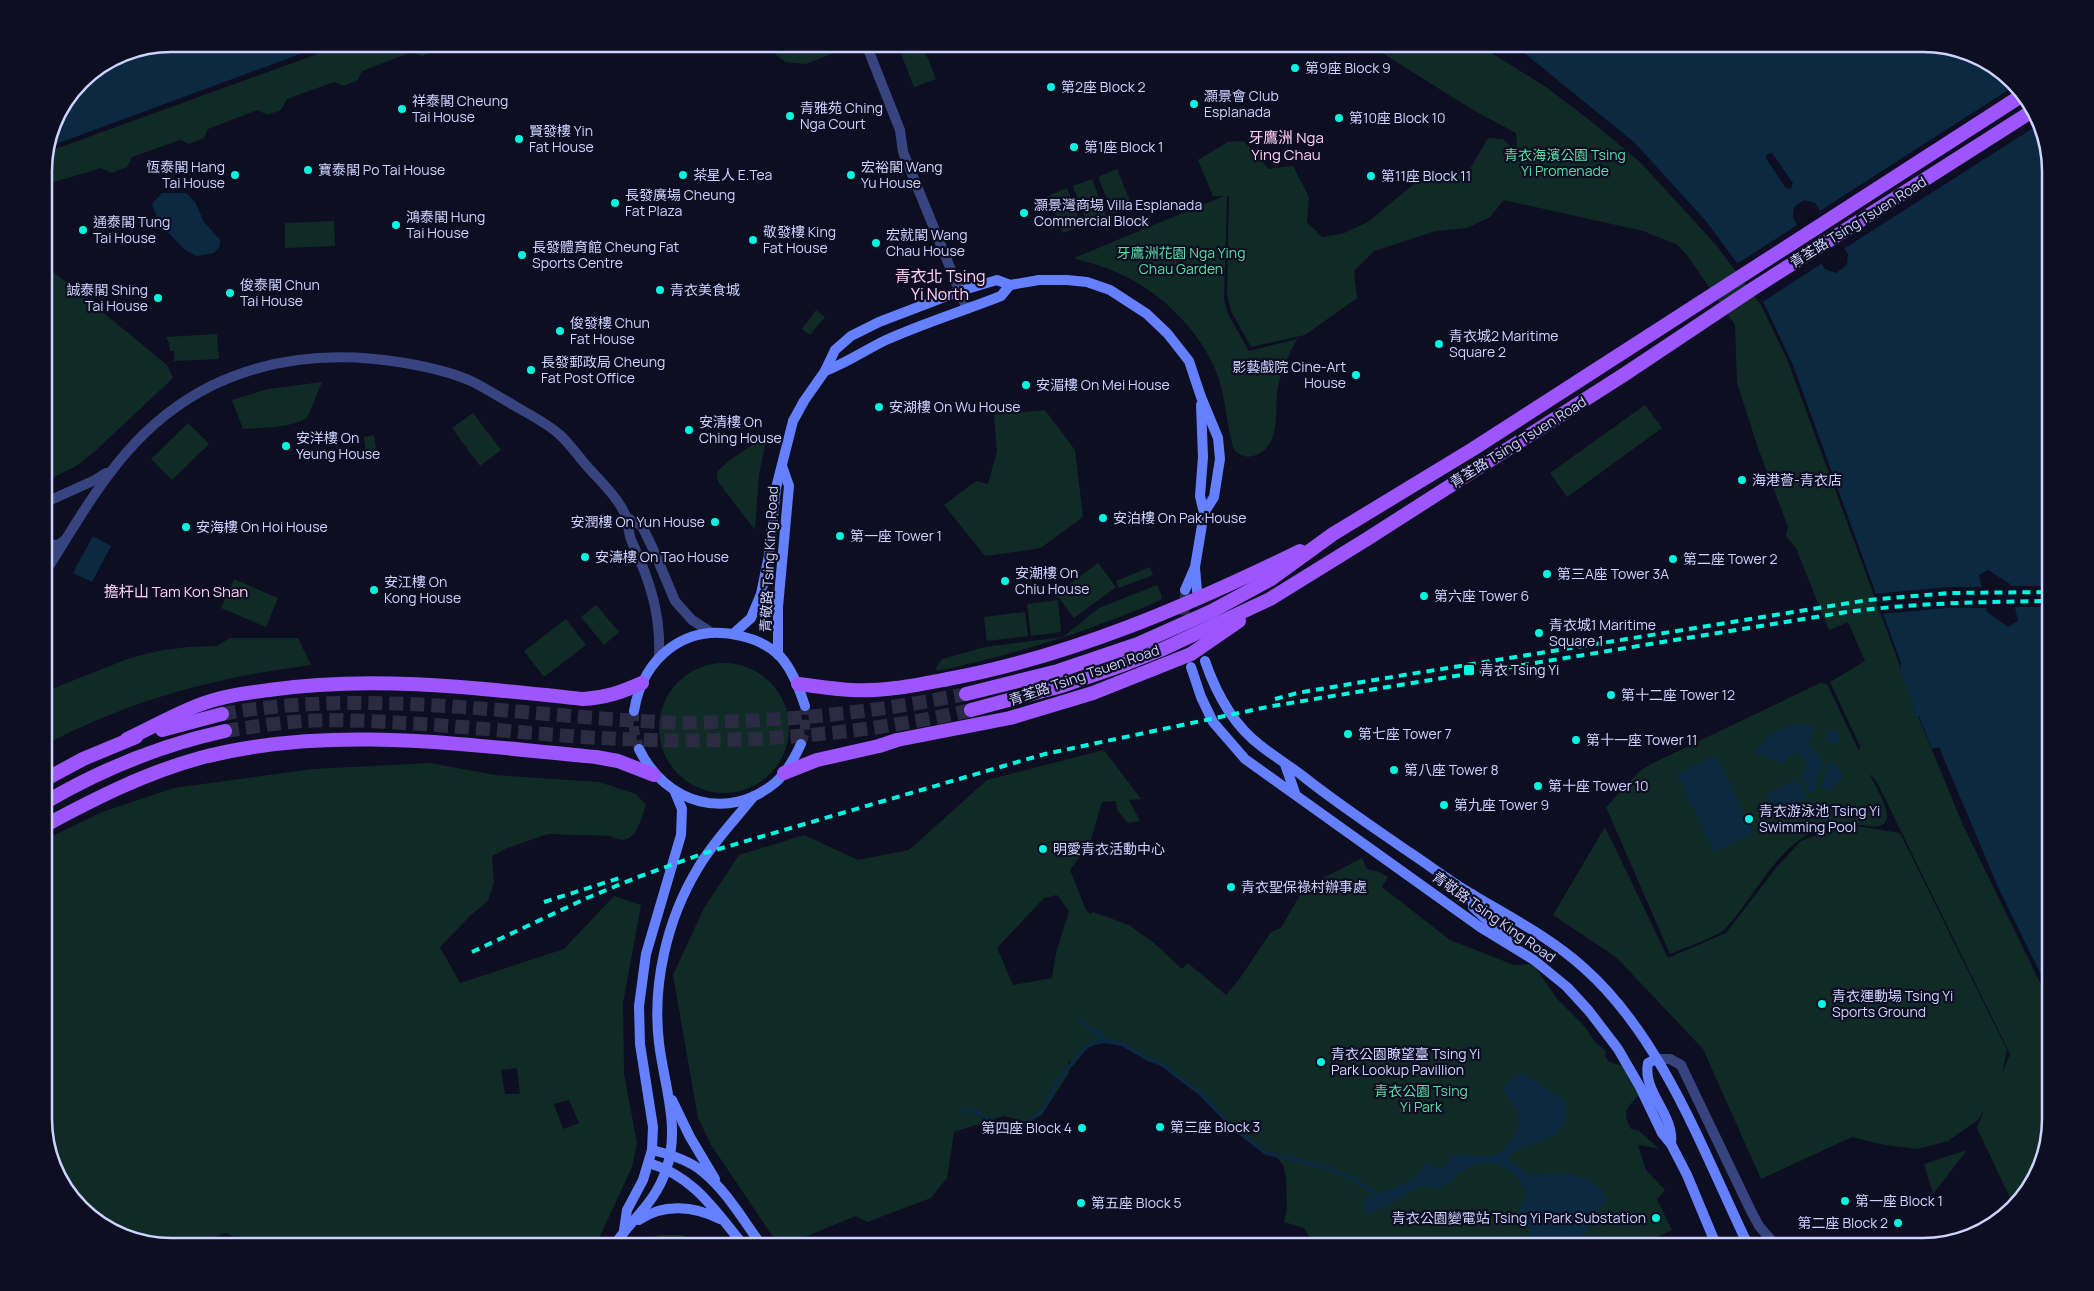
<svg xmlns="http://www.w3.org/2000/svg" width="2094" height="1291" font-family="Manrope,'Noto Sans TC',sans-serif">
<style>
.green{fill:#102b25;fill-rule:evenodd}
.water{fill:#0b2a42;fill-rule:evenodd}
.pier{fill:#0d0e21}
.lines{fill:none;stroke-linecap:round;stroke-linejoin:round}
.stream{stroke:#0b2a42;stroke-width:4}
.secondary-tunnel{stroke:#2a2b42;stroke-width:10;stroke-dasharray:10 5;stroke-linecap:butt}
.primary-tunnel{stroke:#2a2b42;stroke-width:14;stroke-dasharray:14 7;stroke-linecap:butt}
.minor{stroke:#384480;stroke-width:10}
.tertiary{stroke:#384480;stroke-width:10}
.secondary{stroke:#6580fe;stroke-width:10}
.primary{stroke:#9d55fe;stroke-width:14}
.rail{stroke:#01f7df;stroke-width:4;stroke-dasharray:8 6;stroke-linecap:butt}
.poi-dot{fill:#01f7df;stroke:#0d0e21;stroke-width:2}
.labels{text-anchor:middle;stroke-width:4.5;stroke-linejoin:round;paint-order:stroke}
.poi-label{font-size:14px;fill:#cdd2ff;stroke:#0d0e21;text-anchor:start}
.park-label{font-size:14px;fill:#5adea3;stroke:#0d0e21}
.street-label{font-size:14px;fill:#cdd2ff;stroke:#0d0e21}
.neighbourhood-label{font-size:15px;fill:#ffcff7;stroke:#0d0e21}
.quarter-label{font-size:16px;fill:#ffcff7;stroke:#0d0e21}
.rim{fill:none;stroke:#cdd2ff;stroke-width:2.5}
</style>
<rect width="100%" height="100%" fill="#0d0e21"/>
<g class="green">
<path d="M345,44H447L445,47L422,56L412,52L362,71L358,80L344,86L334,82L287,99L281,110L267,115L258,110L208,129L204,138L189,144L180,140L132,157L127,167L112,173L101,168L44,185V163L47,152Z"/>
<path d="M763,44H853L854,45L806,64L785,62Z"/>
<path d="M903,44H922L936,79L914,87L898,46Z"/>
<path d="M1368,44H1477L1546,87L1592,122L1641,163L1716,245L1761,305L1787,359L1914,704L1911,706L1915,717L1918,716L1962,823L2050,1003V1120L2033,1184L2013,1204L1977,1128L1984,1110L1978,1120L1948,1141L1918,1149L1885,1145L1852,1137L1761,1179L1703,1049L1616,957L1553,915L1605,827L1668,958L1726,933L1776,868L1801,841L1825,832L1857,826L1900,833L2007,1050L2002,1074L2010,1054L1877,782L1870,774C1873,784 1893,812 1885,822C1879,830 1867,825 1859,825C1844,823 1825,827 1811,833C1777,848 1750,903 1725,929C1717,937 1682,949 1670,954L1606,807L1640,771L1651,764L1820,683L1827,684L1859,751L1860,746L1830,682L1865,661L1848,622L1830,630L1828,628L1796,548L1786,536L1788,527L1758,448L1737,383L1735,325L1687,255L1676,244L1643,231L1504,200L1490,217L1467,228L1436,231L1374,251L1354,271L1357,298L1305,335L1251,347L1231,311L1227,294L1229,196H1227L1224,299L1228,314L1249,351L1297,339C1289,354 1282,369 1278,386C1274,407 1282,443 1258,454C1248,459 1242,457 1234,450C1227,427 1226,402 1219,379C1203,333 1162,292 1118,273C1104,266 1089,263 1074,258L1224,196H1213L1198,160L1228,142L1243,141L1257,154L1268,169L1293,166L1309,197L1307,222L1322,237L1342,234L1368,222L1419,180L1468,172L1488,138L1503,139L1514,150L1517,147L1516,133L1473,110Z"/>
<path d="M1117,169L1132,206L1113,214L1098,177Z"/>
<path d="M1092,179L1106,216L1087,224L1073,186Z"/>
<path d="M1067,188L1082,226L1063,233L1048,196Z"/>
<path d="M334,221L335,246L285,248V223Z"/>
<path d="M44,264L167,365L173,378L94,452L76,466L44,482Z"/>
<path d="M816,310L825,317L810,335L802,329Z"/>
<path d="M217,334L219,359L174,361V351H170L169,343L166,337Z"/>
<path d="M322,382L308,416C297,428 259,428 243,429L232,400L268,389Z"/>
<path d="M1645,405L1662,428L1567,497L1550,473Z"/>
<path d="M1045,410L1075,450L1083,517L1042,547L1035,549L985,556L944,505L976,481L988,484L997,451L994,415Z"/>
<path d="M473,413L501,450L480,466L452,428Z"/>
<path d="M188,423L209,444L172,480L151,459Z"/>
<path d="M374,435L377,458L367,460L364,437Z"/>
<path d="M758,443L765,445L759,474L755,530L719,483C717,479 716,475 718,471C722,465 750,445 758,443Z"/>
<path d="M1098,563L1116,587L1074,618L1056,594Z"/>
<path d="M1150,567L1153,575L1119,588L1116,581Z"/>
<path d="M234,579L278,598L266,627L221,608Z"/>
<path d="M1157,585L1162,596L1161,600C1089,631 1014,655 937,671L936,668L942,659L985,647L1063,637L1099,608Z"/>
<path d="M1058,600L1061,632L1031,636L1027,604Z"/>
<path d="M596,605L619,632L604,645L581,617Z"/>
<path d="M1025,612L1028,636L987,641L984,617Z"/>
<path d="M566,619L586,645L544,677L524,651Z"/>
<path d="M230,638H298L311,665C212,678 134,699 44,745V692L130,658L158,651L188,647L217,646Z"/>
<circle cx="724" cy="728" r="65"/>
<path d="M1104,750L1141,799L1129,800L1140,821L1127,823L1117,809L1116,801L1102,802L1090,843L1070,870L1086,910L1090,914L1093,912L1129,925L1154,943L1182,969L1188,963L1226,995L1240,978L1271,932L1281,928L1304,888L1362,858L1367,869L1379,872L1388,877L1382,887L1450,940L1514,965L1533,964L1558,1000L1585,1027L1595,1042L1606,1051L1605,1056L1609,1062L1623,1066L1639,1095C1626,1109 1622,1111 1631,1129L1639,1131L1660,1149L1638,1145L1646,1170L1665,1190L1657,1199L1672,1230L1645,1243L1646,1247H1315L1304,1228L1284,1222L1287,1209L1286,1177L1283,1165L1276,1156L1266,1153L1250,1143L1201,1094L1160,1063L1150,1060L1122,1044L1104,1041L1094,1043L1087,1047L1073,1063L1068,1061L1069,1073L1041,1116L1027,1122L1004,1116L954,1132L947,1178L931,1198L867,1222L856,1216L807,1236L798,1247H780L711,1145L698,1118L673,975L704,908L739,855L804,835L858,860L909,850L987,780ZM1057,895L1069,911L1056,953L1052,978L1013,985L997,948L1044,898Z"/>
<path d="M430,763L495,775L599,782L636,794L646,805C640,821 635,850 611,836L548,834L507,848L492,856L494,883L488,901L471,915L440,947L460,983L564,949L614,896L641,905L623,1003L624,1074L637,1143L632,1167L595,1247H256L226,1233L188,1247H171L107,1230L61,1184L44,1128V840L102,812L174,788L313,769ZM517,1068L520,1094H505L501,1070ZM569,1100L579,1123L563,1129L554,1104Z"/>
<path d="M1967,1150L1933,1194L1924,1164Z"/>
<path d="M660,1235H683L701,1247H627L637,1241Z"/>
</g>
<g class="water">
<path d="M171,44H327L48,147L54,122L81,81L123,53Z"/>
<path d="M1509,44H1923L1987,61L2033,107L2050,163V993L1998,887L1939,747L1932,749L1919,716L1915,717L1911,706L1914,704L1901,673V663L1793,365L1759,293L1706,221L1635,143L1523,52ZM1772,153L1793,183L1791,189L1785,187L1766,158V155ZM1804,200L1815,203L1848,254L1847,265L1836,273L1825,269L1793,218L1794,207ZM1988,570L2010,584L2018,621L2008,627L1987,612L1979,575Z"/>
<path d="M162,193H186L195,202L204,222L220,240V246L214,253L197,256L185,250L159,223L152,204Z"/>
<path d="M93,536L111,546L92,582L73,573Z"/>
<path d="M1798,724L1815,725L1808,744C1833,765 1815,766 1816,790L1809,793L1801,774L1806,767C1806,760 1803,757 1797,753L1790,755L1785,764L1755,753C1767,736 1778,728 1798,724Z"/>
<circle cx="1833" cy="737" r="7"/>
<path d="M1716,755L1753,833L1714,852L1677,774Z"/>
<path d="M1833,763L1840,770L1842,778L1833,788L1822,790L1821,786L1829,764Z"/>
<path d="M1798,779L1807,798L1776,813L1767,794Z"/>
<path d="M1523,1073L1559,1096C1565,1102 1568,1109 1566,1118C1561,1142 1528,1141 1511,1154L1510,1161L1529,1175L1565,1173L1588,1179L1601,1189L1607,1198L1584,1235C1570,1244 1548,1246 1531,1244L1529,1240L1531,1226L1522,1221L1518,1214L1528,1191C1514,1169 1491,1154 1466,1169C1456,1174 1452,1184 1441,1187C1434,1189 1428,1187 1422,1185L1374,1212L1368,1214L1365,1211L1363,1201L1367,1198L1411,1181L1416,1178L1427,1161L1433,1167L1440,1169L1446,1166L1451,1156L1454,1154C1465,1154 1479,1158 1490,1156C1508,1152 1525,1128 1517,1110C1512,1102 1504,1097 1504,1087L1512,1078Z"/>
</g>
<g class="pier">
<path d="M2013,87L2033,107L2038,125L1842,250L1818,212Z"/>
<path d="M1799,224L1824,262L1761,303L1735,265Z"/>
<path d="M2008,586H2050V607H2013Z"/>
<path d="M1948,587H1982L1988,608H1949L1880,614L1873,594Z"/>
</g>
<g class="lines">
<g class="stream">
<path d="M1081,1020L1088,1030C1096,1033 1102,1032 1104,1041L1122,1044L1150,1060L1160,1063L1201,1094L1235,1129L1266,1153C1309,1164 1341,1166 1377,1195"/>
<path d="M960,1110L976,1111L997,1124L1023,1125L1043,1110L1059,1079L1086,1047L1094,1043L1104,1041"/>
</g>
<g class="secondary-tunnel">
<path d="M1185,590L1184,635L1189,661"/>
<path d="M634,711V730L639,749"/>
<path d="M801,744L805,732V706"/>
</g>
<g class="primary-tunnel">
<path d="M222,714C365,688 514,715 658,722C686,724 714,722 741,721C817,718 892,709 966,694"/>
<path d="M225,731C251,727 277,723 303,721C337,719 372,721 405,723C477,727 549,736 621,739C737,744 857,736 971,710"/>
</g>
<g class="minor">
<path d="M866,44L900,130L903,152L967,309"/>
<path d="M1656,1059H1670L1681,1065L1751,1211L1759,1226L1777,1247"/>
</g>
<g class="tertiary">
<path d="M44,503L95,480L106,473"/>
<path d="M626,517L642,526L654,551L675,601L692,620L712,633"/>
<path d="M44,544L58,545L65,540"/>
<path d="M44,574C92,499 127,428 211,386C272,356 339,352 405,363C428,367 452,372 473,382C487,389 501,398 515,406C530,415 547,423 560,435C569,443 577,455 586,465C598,479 620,499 626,517C629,525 628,534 632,542C650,581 661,614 659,657"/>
</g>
<g class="secondary">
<path d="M825,371C847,363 865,350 886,340C924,323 963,311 1001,296L1010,285"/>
<path d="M1201,405L1203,457L1200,496L1204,513"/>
<path d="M1195,568L1197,591"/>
<path d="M733,634L751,618L761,594L769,555L776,488L793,421L804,401L825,371L835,350L851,336L879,322L960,291L997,280L1010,285L1039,280H1067L1087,282L1110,290L1147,314L1167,333L1189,361L1201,397L1218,438L1220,459L1214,497L1204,513L1195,567L1185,590"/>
<path d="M778,655V607L789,486L782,466"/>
<path d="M1205,661C1216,693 1233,725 1261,746C1275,757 1290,766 1304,777C1338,804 1373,827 1409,852C1429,865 1449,881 1470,893C1508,916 1551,938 1584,968C1663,1038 1704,1154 1749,1247"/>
<path d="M1191,667L1201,697L1213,722L1245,759L1480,927L1534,960L1567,987L1589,1011L1618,1049L1640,1087L1662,1133L1671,1144L1687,1175L1717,1247"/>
<path d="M634,711C643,657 686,622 741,636C754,639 769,646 779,655C792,669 799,688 805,706"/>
<path d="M639,749C665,803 728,823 776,782C787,772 795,757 801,744"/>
<path d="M1285,764L1295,793"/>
<path d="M1472,894L1473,907L1509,940"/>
<path d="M1656,1059L1648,1063C1642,1092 1675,1115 1671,1144"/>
<path d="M672,1100L690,1137L715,1179"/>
<path d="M652,1150C669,1154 688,1160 702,1171C727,1191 744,1222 763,1247"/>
<path d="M649,1163C695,1177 715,1211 745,1247"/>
<path d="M639,1220C663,1203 694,1206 720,1219"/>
<path d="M624,1230L627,1210L643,1180L652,1150L653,1127L640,1044L639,1006L646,954L681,835L682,809L675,792"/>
<path d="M613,1247C631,1219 655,1204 666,1170C681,1128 664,1085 659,1043C652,984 667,919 698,868C713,842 735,820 754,796"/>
</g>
<g class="primary">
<path d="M798,684C815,686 833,689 851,690C883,692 916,685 948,679C1072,656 1187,606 1300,551"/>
<path d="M966,694L1058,671L1138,644L1212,611L1271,579L1333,534L1473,449L2021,96"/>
<path d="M971,710L1062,686L1120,666L1163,649L1270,599L1367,539L1625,374L1751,290L2034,110"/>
<path d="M162,730L222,714"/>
<path d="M127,739C151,728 175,714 199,705C221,696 246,693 269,690C374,675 479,688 583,699C605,698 622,692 642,683"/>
<path d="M784,773L817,760L879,746L897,740L1010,718L1093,693L1191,654L1239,621"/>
<path d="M44,780L83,759L136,737"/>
<path d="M44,803C100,770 161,745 225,731"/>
<path d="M44,826C94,799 145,773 200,758C328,724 466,745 596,757L618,761L654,775"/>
</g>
<g class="rail">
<path d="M1275,699L1297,693L1398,676L1868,600L1949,593L2050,592"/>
<path d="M544,902L623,877"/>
<path d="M472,952L587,898L638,877L705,853L1045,754L1272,706L1840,613C1910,603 1979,602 2050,601"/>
</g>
</g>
<g class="poi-dot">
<circle cx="1295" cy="68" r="5"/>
<circle cx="1051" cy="87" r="5"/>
<circle cx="1194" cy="104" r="5"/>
<circle cx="402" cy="109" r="5"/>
<circle cx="790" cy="116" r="5"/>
<circle cx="1339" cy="118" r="5"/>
<circle cx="519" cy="139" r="5"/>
<circle cx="1074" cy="147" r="5"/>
<circle cx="308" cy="170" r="5"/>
<circle cx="235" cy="175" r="5"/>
<circle cx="683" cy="175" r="5"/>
<circle cx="851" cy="175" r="5"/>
<circle cx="1371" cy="176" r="5"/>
<circle cx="615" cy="203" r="5"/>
<circle cx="1024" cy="213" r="5"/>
<circle cx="396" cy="225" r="5"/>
<circle cx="83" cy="230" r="5"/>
<circle cx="753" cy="240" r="5"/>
<circle cx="876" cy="243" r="5"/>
<circle cx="522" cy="255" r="5"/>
<circle cx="660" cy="290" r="5"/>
<circle cx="230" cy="293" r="5"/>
<circle cx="158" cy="298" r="5"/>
<circle cx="560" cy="331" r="5"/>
<circle cx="1439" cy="344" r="5"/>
<circle cx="531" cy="370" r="5"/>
<circle cx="1356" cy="375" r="5"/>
<circle cx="1026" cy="385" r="5"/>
<circle cx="879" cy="407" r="5"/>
<circle cx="689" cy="430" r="5"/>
<circle cx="286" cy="446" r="5"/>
<circle cx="1742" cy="480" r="5"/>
<circle cx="1103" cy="518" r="5"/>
<circle cx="715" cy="522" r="5"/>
<circle cx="186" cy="527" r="5"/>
<circle cx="840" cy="536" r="5"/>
<circle cx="585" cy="557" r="5"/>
<circle cx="1673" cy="559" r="5"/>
<circle cx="1547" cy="574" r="5"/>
<circle cx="1005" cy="581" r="5"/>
<circle cx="374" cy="590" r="5"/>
<circle cx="1424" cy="596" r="5"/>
<circle cx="1539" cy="633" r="5"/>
<rect x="1463" y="664" width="12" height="12" rx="2.5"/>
<circle cx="1611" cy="695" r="5"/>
<circle cx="1348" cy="734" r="5"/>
<circle cx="1576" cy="740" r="5"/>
<circle cx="1394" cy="770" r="5"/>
<circle cx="1538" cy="786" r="5"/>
<circle cx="1444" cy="805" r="5"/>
<circle cx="1749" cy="819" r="5"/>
<circle cx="1043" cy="849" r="5"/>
<circle cx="1231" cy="887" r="5"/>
<circle cx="1822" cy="1004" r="5"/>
<circle cx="1321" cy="1062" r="5"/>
<circle cx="1160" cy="1127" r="5"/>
<circle cx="1082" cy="1128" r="5"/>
<circle cx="1845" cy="1201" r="5"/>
<circle cx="1081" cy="1203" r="5"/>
<circle cx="1656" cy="1218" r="5"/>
<circle cx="1898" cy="1223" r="5"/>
</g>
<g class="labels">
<g class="poi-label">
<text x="1305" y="73">第9座 Block 9</text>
<text x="1061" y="92">第2座 Block 2</text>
<text x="1204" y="101">灝景會 Club<tspan x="1204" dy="16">Esplanada</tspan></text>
<text x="412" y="106">祥泰閣 Cheung<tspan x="412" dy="16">Tai House</tspan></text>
<text x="800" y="113">青雅苑 Ching<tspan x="800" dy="16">Nga Court</tspan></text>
<text x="1349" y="123">第10座 Block 10</text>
<text x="529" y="136">賢發樓 Yin<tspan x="529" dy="16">Fat House</tspan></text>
<text x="1084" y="152">第1座 Block 1</text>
<text x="225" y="172" text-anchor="end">恆泰閣 Hang<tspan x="225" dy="16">Tai House</tspan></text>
<text x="861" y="172">宏裕閣 Wang<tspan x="861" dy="16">Yu House</tspan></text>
<text x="318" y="175">寶泰閣 Po Tai House</text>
<text x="693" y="180">茶星人 E.Tea</text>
<text x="1381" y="181">第11座 Block 11</text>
<text x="625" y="200">長發廣場 Cheung<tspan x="625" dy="16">Fat Plaza</tspan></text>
<text x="1034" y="210">灝景灣商場 Villa Esplanada<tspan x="1034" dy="16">Commercial Block</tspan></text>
<text x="406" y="222">鴻泰閣 Hung<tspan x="406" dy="16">Tai House</tspan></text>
<text x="93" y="227">通泰閣 Tung<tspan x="93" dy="16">Tai House</tspan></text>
<text x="763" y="237">敬發樓 King<tspan x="763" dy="16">Fat House</tspan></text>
<text x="886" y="240">宏就閣 Wang<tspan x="886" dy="16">Chau House</tspan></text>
<text x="532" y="252">長發體育館 Cheung Fat<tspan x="532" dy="16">Sports Centre</tspan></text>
<text x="240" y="290">俊泰閣 Chun<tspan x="240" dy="16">Tai House</tspan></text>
<text x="148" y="295" text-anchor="end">誠泰閣 Shing<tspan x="148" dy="16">Tai House</tspan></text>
<text x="670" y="295">青衣美食城</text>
<text x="570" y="328">俊發樓 Chun<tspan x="570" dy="16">Fat House</tspan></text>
<text x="1449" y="341">青衣城2 Maritime<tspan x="1449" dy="16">Square 2</tspan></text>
<text x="541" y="367">長發郵政局 Cheung<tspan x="541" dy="16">Fat Post Office</tspan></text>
<text x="1346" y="372" text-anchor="end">影藝戲院 Cine-Art<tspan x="1346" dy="16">House</tspan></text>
<text x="1036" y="390">安湄樓 On Mei House</text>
<text x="889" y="412">安湖樓 On Wu House</text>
<text x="699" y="427">安清樓 On<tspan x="699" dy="16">Ching House</tspan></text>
<text x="296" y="443">安洋樓 On<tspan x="296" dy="16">Yeung House</tspan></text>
<text x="1752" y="485">海港薈-青衣店</text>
<text x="1113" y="523">安泊樓 On Pak House</text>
<text x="705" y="527" text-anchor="end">安潤樓 On Yun House</text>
<text x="196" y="532">安海樓 On Hoi House</text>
<text x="850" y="541">第一座 Tower 1</text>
<text x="595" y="562">安濤樓 On Tao House</text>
<text x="1683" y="564">第二座 Tower 2</text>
<text x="1015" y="578">安潮樓 On<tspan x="1015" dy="16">Chiu House</tspan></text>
<text x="1557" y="579">第三A座 Tower 3A</text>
<text x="384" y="587">安江樓 On<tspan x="384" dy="16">Kong House</tspan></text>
<text x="1434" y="601">第六座 Tower 6</text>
<text x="1549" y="630">青衣城1 Maritime<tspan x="1549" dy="16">Square 1</tspan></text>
<text x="1480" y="675">青衣 Tsing Yi</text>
<text x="1621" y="700">第十二座 Tower 12</text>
<text x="1358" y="739">第七座 Tower 7</text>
<text x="1586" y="745">第十一座 Tower 11</text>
<text x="1404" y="775">第八座 Tower 8</text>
<text x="1548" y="791">第十座 Tower 10</text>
<text x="1454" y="810">第九座 Tower 9</text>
<text x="1759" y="816">青衣游泳池 Tsing Yi<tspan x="1759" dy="16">Swimming Pool</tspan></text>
<text x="1053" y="854">明愛青衣活動中心</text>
<text x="1241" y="892">青衣聖保祿村辦事處</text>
<text x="1832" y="1001">青衣運動場 Tsing Yi<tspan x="1832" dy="16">Sports Ground</tspan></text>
<text x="1331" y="1059">青衣公園瞭望臺 Tsing Yi<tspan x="1331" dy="16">Park Lookup Pavillion</tspan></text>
<text x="1170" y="1132">第三座 Block 3</text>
<text x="1072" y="1133" text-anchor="end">第四座 Block 4</text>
<text x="1855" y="1206">第一座 Block 1</text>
<text x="1091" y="1208">第五座 Block 5</text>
<text x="1646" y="1223" text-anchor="end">青衣公園變電站 Tsing Yi Park Substation</text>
<text x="1888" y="1228" text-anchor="end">第二座 Block 2</text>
</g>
<g class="park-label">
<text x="1565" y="160">青衣海濱公園 Tsing<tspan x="1565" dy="16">Yi Promenade</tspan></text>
<text x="1181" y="258">牙鷹洲花園 Nga Ying<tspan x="1181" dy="16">Chau Garden</tspan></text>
<text x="1421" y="1096">青衣公園 Tsing<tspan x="1421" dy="16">Yi Park</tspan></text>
</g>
<g class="street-label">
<text transform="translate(1858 222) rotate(-32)" y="5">青荃路 Tsing Tsuen Road</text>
<text transform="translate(1518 442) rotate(-32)" y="5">青荃路 Tsing Tsuen Road</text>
<text transform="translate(769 559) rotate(-87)" y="5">青敬路 Tsing King Road</text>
<text transform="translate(1084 675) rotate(-19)" y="5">青荃路 Tsing Tsuen Road</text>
<text transform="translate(1494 917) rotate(35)" y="5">青敬路 Tsing King Road</text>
</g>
<g class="neighbourhood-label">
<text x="1286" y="143">牙鷹洲 Nga<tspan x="1286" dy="17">Ying Chau</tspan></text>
<text x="176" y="597">擔杆山 Tam Kon Shan</text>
</g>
<g class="quarter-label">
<text x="940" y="282">青衣北 Tsing<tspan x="940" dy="18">Yi North</tspan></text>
</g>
</g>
<path d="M0 0H2094V1291H0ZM171 52H1923A119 119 0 0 1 2042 171V1119A119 119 0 0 1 1923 1238H171A119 119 0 0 1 52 1119V171A119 119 0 0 1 171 52Z" fill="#0d0e21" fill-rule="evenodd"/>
<path class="rim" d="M171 52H1923A119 119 0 0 1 2042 171V1119A119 119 0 0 1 1923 1238H171A119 119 0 0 1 52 1119V171A119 119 0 0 1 171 52Z"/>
</svg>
